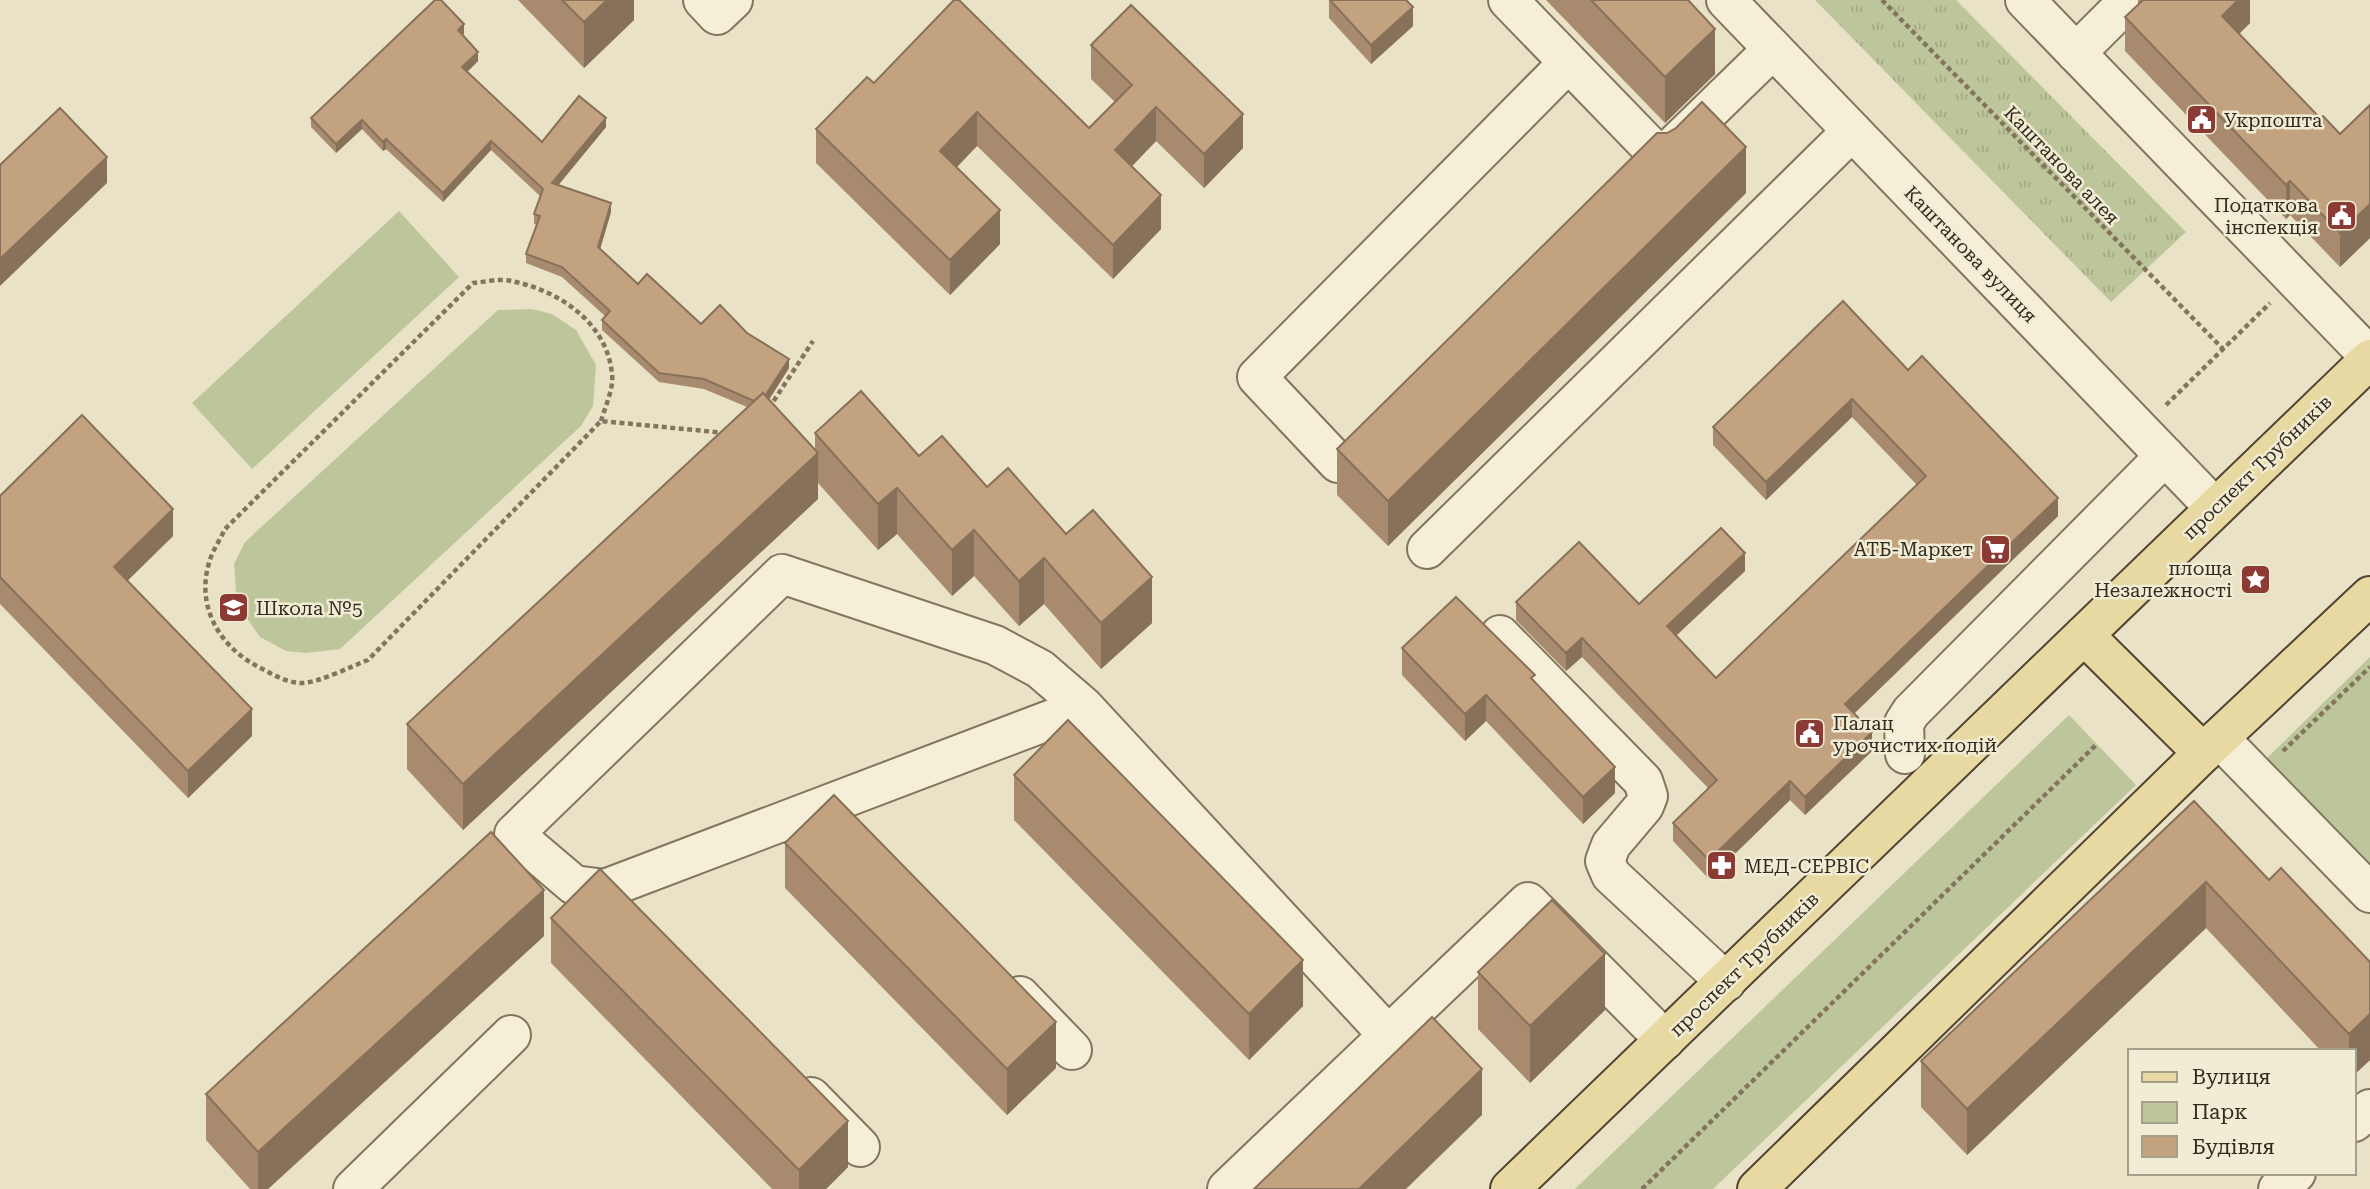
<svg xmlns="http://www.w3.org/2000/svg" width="2370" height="1189" font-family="'Roboto Serif',serif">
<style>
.grass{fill:url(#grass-tufts)}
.park{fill:#bdc69b}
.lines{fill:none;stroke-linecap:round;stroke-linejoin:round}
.minor-casing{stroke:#82745d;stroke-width:42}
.major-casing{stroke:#514331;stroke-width:42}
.path{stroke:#82745d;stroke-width:4.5;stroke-dasharray:5 3.5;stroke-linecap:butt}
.minor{stroke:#f5efd8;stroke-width:38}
.major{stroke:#e8d9a2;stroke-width:38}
.wall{fill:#a88b6e}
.shaded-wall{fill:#88715a}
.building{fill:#c3a280;stroke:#88715a;stroke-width:2}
.labels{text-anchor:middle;stroke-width:5;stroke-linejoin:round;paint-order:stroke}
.poi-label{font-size:19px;fill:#342b20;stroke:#f1ecd4;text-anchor:start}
.street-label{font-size:19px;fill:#342b20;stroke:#f1ecd4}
</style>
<defs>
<pattern id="grass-tufts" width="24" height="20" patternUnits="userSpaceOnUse" patternTransform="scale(1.75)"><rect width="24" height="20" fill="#bdc69b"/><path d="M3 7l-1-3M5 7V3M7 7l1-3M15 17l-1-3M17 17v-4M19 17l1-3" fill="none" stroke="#a3aa85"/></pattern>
</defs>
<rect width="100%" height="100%" fill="#e9e2c6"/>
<path class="grass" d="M1815,0H1956L2186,232L2111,302Z"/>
<g class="park">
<path d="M399,211L459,277L252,469L192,403Z"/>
<path d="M532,309L552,314L576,330L596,365L593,406L581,426L340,649L306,653L286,651L260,637L237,604L234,564L245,542L498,310Z"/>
<path d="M2370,657V870L2264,761Z"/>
<path d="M2069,715L2136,785L1713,1189H1575Z"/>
</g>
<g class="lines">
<defs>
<g id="minor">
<path d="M703,0L717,15L733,0"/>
<path d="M1508,0L1661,158L1773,49"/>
<path d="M1726,0L2215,508"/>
<path d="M2025,0L2370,357"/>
<path d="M2076,53L2129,0"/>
<path d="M1338,463L1257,377L1568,63"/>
<path d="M1427,549L1852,131"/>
<path d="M1500,635L1643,781L1648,796L1644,806L1611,845L1605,861L1611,875L1726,982"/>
<path d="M1084,707L1040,669L995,645L782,574L514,834L574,885L605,889L1084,707L1388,1035"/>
<path d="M2219,738L2370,893"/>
<path d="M1905,754L1904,723L1911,712L2165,456"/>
<path d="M1020,996L1072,1050"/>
<path d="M811,1097L860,1147"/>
<path d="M2354,1122L2370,1109"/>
<path d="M353,1189L511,1035"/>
<path d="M1227,1189L1528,902L1665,1040"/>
<path d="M2278,1189L2296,1173"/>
</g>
<g id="major">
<path d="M2084,635L2203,753"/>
<path d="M1510,1189L2370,359"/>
<path d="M1757,1189L2203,753L2370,596"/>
</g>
</defs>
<use href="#minor" class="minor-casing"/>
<use href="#major" class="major-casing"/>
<g class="path">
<path d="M1882,0L2223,349"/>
<path d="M2166,405L2270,303"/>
<path d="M769,408L813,341"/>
<path d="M601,421C605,407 614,388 612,374C607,322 558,290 511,281C500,278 485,282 473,283L225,529C220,540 212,551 209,563C196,606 219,646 257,666C270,673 286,683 302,683C318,683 352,666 368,660L601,421L726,433"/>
<path d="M2283,751L2370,667"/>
<path d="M1642,1189L2097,744"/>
</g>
<use href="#minor" class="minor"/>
<use href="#major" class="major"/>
</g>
<g class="wall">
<path d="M518,0H634V20L584,68Z"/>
<path d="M1329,0L1413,26L1371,64L1329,18Z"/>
<path d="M1546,0H1688L1715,74L1665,123Z"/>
<path d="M2138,0H2250V23L2239,34L2320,118L2340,134L2370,105V238L2340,267L2290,215L2286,219L2125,51V17L2138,5Z"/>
<path d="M464,34L462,35L478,61L467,72L542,142L606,127L558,185L611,212L600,249L638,284L701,324L747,333L789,368L769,400L815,449V433L919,456L987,487L1066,534L1152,623L1101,669L1044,604L1019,626L974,576L952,596L897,534L878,550L818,483V499L463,830L407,769V724L747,407L704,389L659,382L602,330V320L605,316L562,277L526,263V254L537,225L534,224V214L540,196L491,150L443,202L386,149L383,151L362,129L336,153L311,127V118Z"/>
<path d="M1091,45L1243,148L1204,188L1156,141L1132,166L1161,229L1113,279L977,146L956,167L1000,244L950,295L816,163V129L874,83L1089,128L1115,102L1091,79Z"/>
<path d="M1746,193L1388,546L1337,495V449Z"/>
<path d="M1908,370L2058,516L1854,714L1872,751L1805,815L1790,800L1709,879L1673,841V823L1708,788L1582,657L1566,671L1516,620V602L1639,604L1745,571L1676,636L1716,678L1917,485L1852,417L1766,500L1713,445V427Z"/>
<path d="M0,496L173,536L127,581L252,736L188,798L0,604Z"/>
<path d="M1402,648L1535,681L1615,793L1583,824L1486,721L1465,741L1402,675Z"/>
<path d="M1014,775L1303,1006L1249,1060L1014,820Z"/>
<path d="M2194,801L2269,880L2370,962V1060L2354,1075V1051H2321L2206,928L1967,1155L1921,1107V1061Z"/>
<path d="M785,843L1056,1068L1007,1115L785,888Z"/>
<path d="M551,918L848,1167L826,1189H772L551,963Z"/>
<path d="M544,936L268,1189H250L206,1140V1094Z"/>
<path d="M1478,972L1605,1010L1530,1083L1478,1029Z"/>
</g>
<g class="shaded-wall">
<path d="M607,0H634V20L584,68V22Z"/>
<path d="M2238,0H2250V23L2222,50V16Z"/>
<path d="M1413,7V26L1371,64V45Z"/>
<path d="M464,24V34L458,39V30Z"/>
<path d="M1715,29V74L1665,123V77Z"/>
<path d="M478,52V61L462,77V67Z"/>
<path d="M1156,107V141L1115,184V150Z"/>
<path d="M977,112V146L940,185V151Z"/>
<path d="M1243,114V148L1204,188V154Z"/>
<path d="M606,118V127L552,193V183Z"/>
<path d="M362,120V129L336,153V144Z"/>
<path d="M386,139V149L383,151V142Z"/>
<path d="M491,141V150L443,202V193Z"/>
<path d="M1746,147V193L1388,546V501Z"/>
<path d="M107,157V183L0,286V259Z"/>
<path d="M2290,181V215L2286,219V185Z"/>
<path d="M1161,195V229L1113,279V245Z"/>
<path d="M611,203V212L598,256V247Z"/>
<path d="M2370,204V238L2340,267V233Z"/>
<path d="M1000,210V244L950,295V260Z"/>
<path d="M789,359V368L760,413V404Z"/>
<path d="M1852,399V417L1766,500V482Z"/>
<path d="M818,453V499L463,830V784Z"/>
<path d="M897,488V534L878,550V504Z"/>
<path d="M2058,498V516L1845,722V704Z"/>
<path d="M173,509V536L114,594V567Z"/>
<path d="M974,530V576L952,596V550Z"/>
<path d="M1745,553V571L1667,644V626Z"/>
<path d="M1044,558V604L1019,626V581Z"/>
<path d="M1152,577V623L1101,669V623Z"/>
<path d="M1582,638V657L1566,671V653Z"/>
<path d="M1486,695V721L1465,741V714Z"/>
<path d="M252,709V736L188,798V771Z"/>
<path d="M1872,732V751L1805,815V797Z"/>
<path d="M1615,767V793L1583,824V797Z"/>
<path d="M1790,781V800L1709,879V860Z"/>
<path d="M2206,882V928L1967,1155V1109Z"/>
<path d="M544,890V936L268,1189H258V1152Z"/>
<path d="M1605,954V1010L1530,1083V1026Z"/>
<path d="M1303,960V1006L1249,1060V1014Z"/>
<path d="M2370,1014V1060L2354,1075V1051H2349V1034Z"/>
<path d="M1056,1022V1068L1007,1115V1069Z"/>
<path d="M1482,1069V1115L1406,1189H1359Z"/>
<path d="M848,1121V1167L826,1189H799V1170Z"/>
</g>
<g class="building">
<path d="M435,0H441L464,24L458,30L478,52L462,67L542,142L579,96L606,118L552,183L611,203L598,247L638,284L647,274L701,324L720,305L747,333L789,359L765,396L763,393L754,401L704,379L659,373L602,320L610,311L562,267L526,254L540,216L534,214L543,189L491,141L443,193L386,139L383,142L362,120L336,144L311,118Z"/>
<path d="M562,0H607L584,22Z"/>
<path d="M954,0H959L1089,128L1132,85L1091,45L1131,5L1243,114L1204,154L1156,107L1115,150L1161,195L1113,245L977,112L940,151L1000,210L950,260L816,129L867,77L874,83Z"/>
<path d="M1330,0H1406L1413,7L1371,45Z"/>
<path d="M1591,0H1688L1715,29L1665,77Z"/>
<path d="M2143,0H2238L2222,16L2320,118L2323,116L2340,134L2370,105V204L2340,233L2290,181L2286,185L2125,17Z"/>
<path d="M1702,102L1746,147L1388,501L1337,449L1657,133H1667L1676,128Z"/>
<path d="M60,108L107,157L0,259V165Z"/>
<path d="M1843,301L1908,370L1922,356L2058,498L1845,704L1872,732L1805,797L1790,781L1709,860L1673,823L1717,780L1582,638L1566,653L1516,602L1579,542L1639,604L1721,528L1745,553L1667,626L1716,678L1926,476L1852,399L1766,482L1713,427Z"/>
<path d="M861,391L919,456L942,436L987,487L1008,468L1066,534L1093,510L1152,577L1101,623L1044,558L1019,581L974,530L952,550L897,488L878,504L815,433Z"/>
<path d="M763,393L818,453L463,784L407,724Z"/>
<path d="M82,415L173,509L114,567L252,709L188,771L0,577V496Z"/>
<path d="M1456,597L1535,675L1531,678L1615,767L1583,797L1486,695L1465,714L1402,648Z"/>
<path d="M1068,720L1303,960L1249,1014L1014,775Z"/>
<path d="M834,795L1056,1022L1007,1069L785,843Z"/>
<path d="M2194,801L2269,880L2281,868L2370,962V1014L2349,1034L2206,882L1967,1109L1921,1061Z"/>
<path d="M491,832L544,890L258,1152L206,1094Z"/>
<path d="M600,869L848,1121L799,1170L551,918Z"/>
<path d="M1552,900L1605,954L1530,1026L1478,972Z"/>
<path d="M1432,1017L1482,1069L1359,1189H1254Z"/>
</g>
<defs>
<symbol id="civic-square" viewBox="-11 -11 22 22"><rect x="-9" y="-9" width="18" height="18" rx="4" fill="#8b3b34" stroke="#f1ecd4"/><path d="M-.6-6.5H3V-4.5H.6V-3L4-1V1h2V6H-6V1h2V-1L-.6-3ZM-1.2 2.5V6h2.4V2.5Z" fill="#fff"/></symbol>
<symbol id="supermarket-square" viewBox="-11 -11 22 22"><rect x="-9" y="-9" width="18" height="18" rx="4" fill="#8b3b34" stroke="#f1ecd4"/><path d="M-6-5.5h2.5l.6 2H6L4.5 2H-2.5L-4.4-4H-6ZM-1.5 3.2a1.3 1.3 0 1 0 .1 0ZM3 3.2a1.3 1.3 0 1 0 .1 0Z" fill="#fff"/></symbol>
<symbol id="sight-square" viewBox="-11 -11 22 22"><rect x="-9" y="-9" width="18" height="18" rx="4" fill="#8b3b34" stroke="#f1ecd4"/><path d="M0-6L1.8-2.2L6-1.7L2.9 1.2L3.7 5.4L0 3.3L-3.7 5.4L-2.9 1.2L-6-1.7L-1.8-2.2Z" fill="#fff"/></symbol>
<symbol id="school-square" viewBox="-11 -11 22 22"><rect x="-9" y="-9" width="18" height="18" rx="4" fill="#8b3b34" stroke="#f1ecd4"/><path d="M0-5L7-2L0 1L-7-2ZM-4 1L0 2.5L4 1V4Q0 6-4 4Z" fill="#fff"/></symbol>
<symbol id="pharmacy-square" viewBox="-11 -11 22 22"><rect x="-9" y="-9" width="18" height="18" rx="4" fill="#8b3b34" stroke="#f1ecd4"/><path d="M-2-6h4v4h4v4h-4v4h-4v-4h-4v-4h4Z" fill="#fff"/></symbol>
</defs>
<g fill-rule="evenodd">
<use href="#civic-square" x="2184" y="102" width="35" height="35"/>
<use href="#civic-square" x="2324" y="198" width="35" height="35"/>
<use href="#supermarket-square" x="1978" y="532" width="35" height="35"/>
<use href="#sight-square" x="2238" y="562" width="35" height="35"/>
<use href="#school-square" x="216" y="590" width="35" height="35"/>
<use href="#civic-square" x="1792" y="716" width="35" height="35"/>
<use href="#pharmacy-square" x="1704" y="848" width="35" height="35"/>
</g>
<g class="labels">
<g class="poi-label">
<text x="2224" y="127">Укрпошта</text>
<text x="2318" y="212" text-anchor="end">Податкова<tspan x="2318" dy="22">інспекція</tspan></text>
<text x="1973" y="556" text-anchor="end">АТБ-Маркет</text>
<text x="2232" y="575" text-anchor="end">площа<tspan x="2232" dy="22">Незалежності</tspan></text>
<text x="256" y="615">Школа №5</text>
<text x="1833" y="730">Палац<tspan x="1833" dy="22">урочистих подій</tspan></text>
<text x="1744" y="873">МЕД-СЕРВІС</text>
</g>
<g class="street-label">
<text transform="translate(2062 165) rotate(46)" y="7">Каштанова алея</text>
<text transform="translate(1971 254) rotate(46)" y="7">Каштанова вулиця</text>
<text transform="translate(2257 467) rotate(-44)" y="7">проспект Трубників</text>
<text transform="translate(1744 964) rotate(-44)" y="7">проспект Трубників</text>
</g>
</g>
<rect x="2128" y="1049" width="228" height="126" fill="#f1ecd4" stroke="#a59f8c" stroke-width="2"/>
<rect x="2142" y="1072" width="35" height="10" fill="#e8d9a2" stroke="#a59f8c" stroke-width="2"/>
<text x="2192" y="1084" font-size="21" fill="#342b20">Вулиця</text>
<rect x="2142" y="1102" width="35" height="21" fill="#bdc69b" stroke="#a59f8c" stroke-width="2"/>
<text x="2192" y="1119" font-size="21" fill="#342b20">Парк</text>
<rect x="2142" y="1136" width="35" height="21" fill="#c3a280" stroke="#a59f8c" stroke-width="2"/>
<text x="2192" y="1154" font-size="21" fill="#342b20">Будівля</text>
</svg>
